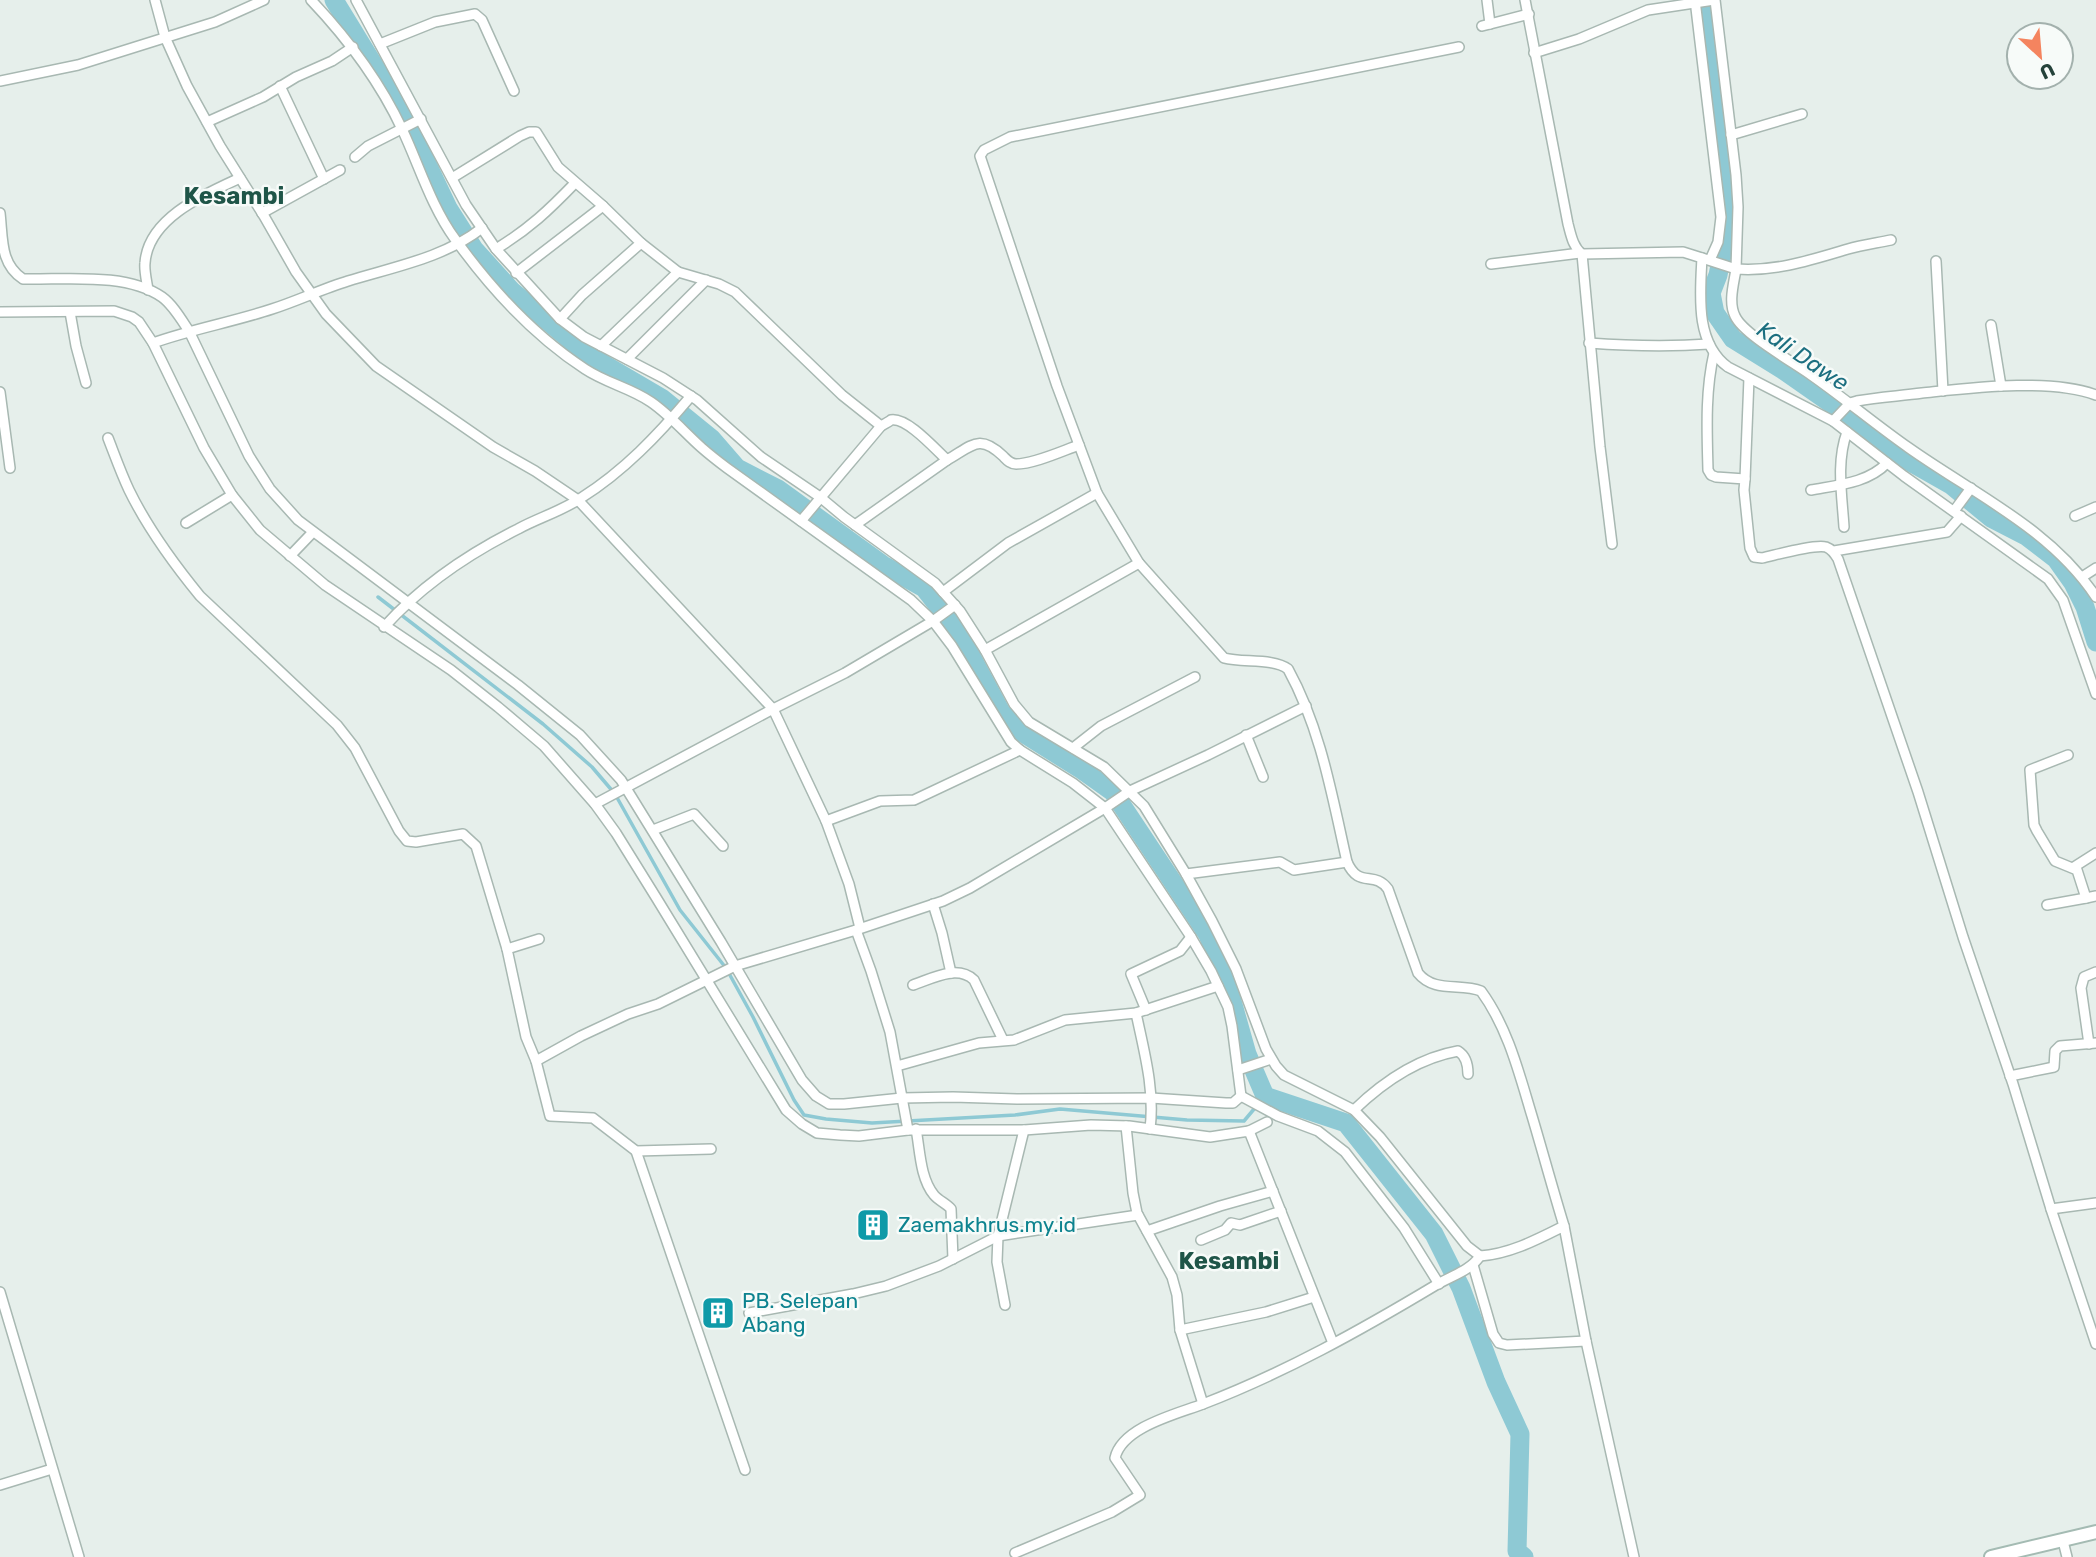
<svg xmlns="http://www.w3.org/2000/svg" width="2096" height="1557" font-family="Rubik,sans-serif">
<style>
.lines{fill:none;stroke-linecap:round;stroke-linejoin:round}
.stream{stroke:#8ec9d4;stroke-width:3.5}
.river{stroke:#8ec9d4;stroke-width:19}
.street-casing{stroke:#a8b8b2;stroke-width:12}
.secondary-casing{stroke:#a4bbb3;stroke-width:16}
.street{stroke:#fff;stroke-width:9}
.secondary{stroke:#fff;stroke-width:12}
.labels{text-anchor:middle;stroke-width:5;stroke-linejoin:round;paint-order:stroke}
.culture-label{font-size:21px;fill:#0d838f;stroke:#f7fbf9;text-anchor:start}
.water-label{font-size:23px;font-style:italic;fill:#1c6f80;stroke:#f7fbf9}
.quarter-label{font-size:24px;font-weight:bold;fill:#1f5548;stroke:#f7fbf9}
</style>
<rect width="100%" height="100%" fill="#e6efeb"/>
<g class="lines">
<path class="stream" d="M378,597L543,724L592,767L615,794L680,910L726,968L753,1017L794,1100L804,1115L826,1119L872,1123L1015,1115L1060,1109L1187,1120L1244,1121L1265,1096"/>
<g class="river">
<path d="M334,0L402,111L448,208L474,249L512,291L588,355L663,399L711,438L737,468L778,489L883,565L924,588L957,630L1001,712L1023,733L1082,770L1113,792L1208,935L1230,994L1247,1054L1265,1096L1346,1123L1434,1234L1461,1288L1496,1382L1520,1434L1517,1551L1524,1557"/>
<path d="M1702,0L1727,178L1730,215L1718,275L1711,293L1715,313L1733,339L1783,370L1856,421L1898,455L1951,485L1991,518L2026,536L2056,559L2073,583L2085,607L2096,642"/>
</g>
<defs>
<g id="street">
<path d="M155,0L165,37L187,86L220,146L264,216L296,272L326,314L376,366L493,447L535,471L578,500L773,709L826,821L849,884L860,928"/>
<path d="M311,0C348,39 379,80 402,129C419,165 431,206 455,239C491,289 533,335 585,369C606,383 631,388 651,402C670,415 685,433 702,448C710,455 719,462 727,468L911,600L933,621L952,646L1011,742L1020,750L1073,783L1105,808L1191,937L1211,971L1228,1007L1232,1026L1241,1096"/>
<path d="M356,0L466,205L496,249L560,319L584,337L663,378L697,400L761,457L820,497L844,517L935,583L960,611L985,650L1014,704L1029,722L1104,767L1144,806L1186,874L1212,921L1236,969L1266,1049L1276,1066L1284,1075L1354,1110L1380,1137L1467,1246L1480,1256C1470,1271 1451,1276 1436,1285C1361,1330 1284,1373 1203,1404C1177,1414 1122,1427 1115,1458L1140,1495L1112,1512L1015,1553"/>
<path d="M1487,0L1490,24"/>
<path d="M1525,0L1568,224C1571,235 1573,247 1582,254L1683,252L1702,258C1700,295 1695,343 1728,367L1833,421L1904,476L2048,579L2063,600L2096,694"/>
<path d="M1695,0L1721,217L1718,242L1710,260"/>
<path d="M1482,26L1529,14"/>
<path d="M380,44L435,22L475,14L482,20L514,91"/>
<path d="M1459,47L1010,137L984,150L980,156L1057,386L1097,493L1139,563L1224,658C1243,663 1273,658 1288,669C1321,729 1332,796 1347,862C1359,889 1374,870 1388,889L1418,973C1434,993 1460,983 1481,991C1508,1028 1519,1073 1532,1116C1543,1153 1553,1190 1564,1226"/>
<path d="M1534,53L1579,39L1648,10L1714,0"/>
<path d="M0,81L78,65L215,22L264,0"/>
<path d="M280,86L324,179"/>
<path d="M207,122L263,97L296,77L332,61L353,47"/>
<path d="M1731,135L1802,114"/>
<path d="M355,157L368,146L421,119"/>
<path d="M452,178L520,136L529,132H536L558,167L603,206L641,243L582,295L560,319"/>
<path d="M0,213C3,239 0,264 23,279C65,280 126,272 162,297C173,305 181,319 189,331L249,456L270,489L298,520L518,685L580,735L621,780L721,942L802,1080L816,1096L829,1104H844L902,1098L953,1097L1017,1099L1151,1098L1226,1103H1233L1241,1096"/>
<path d="M262,213L340,170"/>
<path d="M1891,240C1877,243 1862,245 1848,249C1811,260 1775,272 1736,269C1734,283 1728,302 1735,316C1743,334 1793,362 1811,375C1844,398 1876,425 1909,448C1974,494 2051,529 2096,597"/>
<path d="M641,243L678,272"/>
<path d="M496,249C529,229 549,210 575,183"/>
<path d="M1582,254L1600,447L1612,544"/>
<path d="M1702,258L1736,269L1738,207L1736,175L1715,0"/>
<path d="M1936,261L1943,391"/>
<path d="M1491,264L1580,253"/>
<path d="M516,273L603,206"/>
<path d="M148,290C147,282 144,271 145,263C148,218 205,194 240,178"/>
<path d="M0,312L114,311L132,317L139,322L153,343L204,448L232,495L260,530L325,585L451,670L498,707L544,746L595,804L616,833L657,899L786,1110L802,1124L817,1133L840,1135L859,1136L908,1130H1024L1091,1125L1129,1126L1210,1137L1249,1131L1333,1343"/>
<path d="M70,312L76,346L86,383"/>
<path d="M1991,325L2001,386"/>
<path d="M153,343C192,329 233,322 272,309C297,301 322,289 348,281C393,267 444,258 482,228"/>
<path d="M1589,343C1630,346 1668,347 1709,344"/>
<path d="M601,346L678,272L719,284L735,292L842,395L881,426"/>
<path d="M1714,353C1705,392 1707,431 1708,470L1711,475L1716,477L1745,479L1744,490L1750,548L1754,557L1762,558C1776,555 1814,544 1826,547C1832,549 1835,554 1838,559L1918,792L1963,937L2013,1084L2051,1209L2096,1344"/>
<path d="M627,359L706,280"/>
<path d="M0,392L10,468"/>
<path d="M1833,421L1850,403L1857,401C1878,397 1900,396 1922,393C1971,388 2049,378 2096,395"/>
<path d="M108,438C115,456 121,473 129,490C148,529 173,563 200,596L337,725L355,748L399,831L407,841L416,842L463,834L476,846L507,949"/>
<path d="M1745,479L1749,378"/>
<path d="M1811,490C1838,485 1868,483 1887,463"/>
<path d="M1954,511L1971,488"/>
<path d="M2075,516L2096,507"/>
<path d="M801,521L881,426C881,426 890,421 891,420C907,417 935,449 947,460C972,446 979,433 1003,456C1007,460 1010,464 1016,464C1034,464 1062,451 1079,445"/>
<path d="M186,523L232,495"/>
<path d="M855,525L947,460"/>
<path d="M1844,527C1842,495 1836,462 1847,432"/>
<path d="M1834,551L1947,532L1961,516"/>
<path d="M290,556L313,532"/>
<path d="M2082,577L2096,568"/>
<path d="M943,592L1008,543L1097,493"/>
<path d="M384,627C422,585 468,554 518,529C538,518 562,511 581,498C624,471 658,435 691,396"/>
<path d="M985,650L1139,563"/>
<path d="M1246,735L1263,777"/>
<path d="M1073,748L1101,726L1195,677"/>
<path d="M2068,755L2030,770L2034,825L2037,831L2055,861L2077,870L2086,898L2096,896"/>
<path d="M595,804L773,709L845,673L933,621L955,605"/>
<path d="M826,821L880,801L914,800L1020,750"/>
<path d="M653,830L694,814L723,846"/>
<path d="M2074,867L2096,853"/>
<path d="M1186,874L1280,862L1294,870L1347,862"/>
<path d="M933,904L942,933L951,973"/>
<path d="M2047,905L2086,898"/>
<path d="M856,930L871,971L890,1032L908,1130"/>
<path d="M539,939L507,949L526,1037L536,1061L581,1036L628,1014L658,1004L735,966L856,930L943,901L970,888L1105,808L1130,791L1208,755L1306,706"/>
<path d="M913,985C931,979 957,964 974,980L1003,1040"/>
<path d="M1146,1010L1131,974L1180,951L1191,937"/>
<path d="M1136,1013C1144,1051 1155,1090 1150,1129"/>
<path d="M2089,1044L2081,988L2084,977L2096,972"/>
<path d="M536,1061L550,1116L593,1118L636,1151L711,1149"/>
<path d="M897,1066L979,1043L1014,1040L1065,1020L1136,1013L1218,986"/>
<path d="M1238,1070L1271,1059"/>
<path d="M2010,1076L2054,1067L2055,1051L2060,1046L2096,1043"/>
<path d="M1241,1096L1278,1116L1318,1131L1345,1152L1404,1228L1439,1284"/>
<path d="M1354,1110C1382,1083 1418,1058 1458,1051C1466,1056 1468,1064 1468,1074"/>
<path d="M1126,1126L1133,1193L1137,1213L1172,1277L1177,1295L1180,1330L1266,1312L1314,1297"/>
<path d="M916,1129C920,1150 920,1178 934,1195C939,1201 946,1203 951,1209L953,1259"/>
<path d="M1249,1131L1267,1122"/>
<path d="M636,1151L745,1470"/>
<path d="M2051,1209L2096,1203"/>
<path d="M1147,1231L1220,1206L1273,1191"/>
<path d="M1201,1240L1225,1230L1231,1223L1240,1225L1281,1211"/>
<path d="M1480,1256C1510,1254 1538,1239 1564,1226L1586,1341L1634,1557"/>
<path d="M1473,1265L1493,1334L1499,1343L1507,1345L1586,1341"/>
<path d="M0,1292L79,1557"/>
<path d="M1005,1305L997,1262L998,1236L1024,1130"/>
<path d="M749,1313L853,1294L886,1286L939,1266L998,1236L1138,1215"/>
<path d="M1180,1330L1203,1404"/>
<path d="M0,1485L52,1469"/>
<path d="M2063,1541L2067,1557"/>
</g>
<path id="secondary" d="M1991,1557L2096,1532"/>
</defs>
<use href="#street" class="street-casing"/>
<use href="#secondary" class="secondary-casing"/>
<use href="#street" class="street"/>
<use href="#secondary" class="secondary"/>
</g>
<defs>
<symbol id="building-square" viewBox="-11 -11 22 22"><rect x="-9" y="-9" width="18" height="18" rx="4" fill="#0f9aa8" stroke="#f7fbf9"/><path d="M-4-6H4V6H1V3H-1V6H-4ZM-2.5-4.3h1.7v1.8h-1.7ZM.8-4.3h1.7v1.8H.8ZM-2.5-1h1.7V.8h-1.7ZM.8-1h1.7V.8H.8Z" fill="#fff"/></symbol>
</defs>
<g fill-rule="evenodd">
<use href="#building-square" x="854" y="1206" width="38" height="38"/>
<use href="#building-square" x="699" y="1294" width="38" height="38"/>
</g>
<g class="labels">
<g class="culture-label">
<text x="898" y="1232">Zaemakhrus.my.id</text>
<text x="742" y="1308">PB. Selepan<tspan x="742" dy="24">Abang</tspan></text>
</g>
<g class="water-label">
<text transform="translate(1803 356) rotate(34)" y="8">Kali Dawe</text>
</g>
<g class="quarter-label">
<text x="234" y="204">Kesambi</text>
<text x="1229" y="1269">Kesambi</text>
</g>
</g>
<g transform="translate(2040 56) rotate(154)"><circle r="33" fill="#f7fbf9" stroke="#a3b1ad" stroke-width="2"/>
<path d="M0-5L12 26L0 18L-12 26Z" fill="#f4845f"/>
<text y="-10" font-size="19" font-weight="bold" text-anchor="middle" fill="#24423a">U</text>
</g>
</svg>
